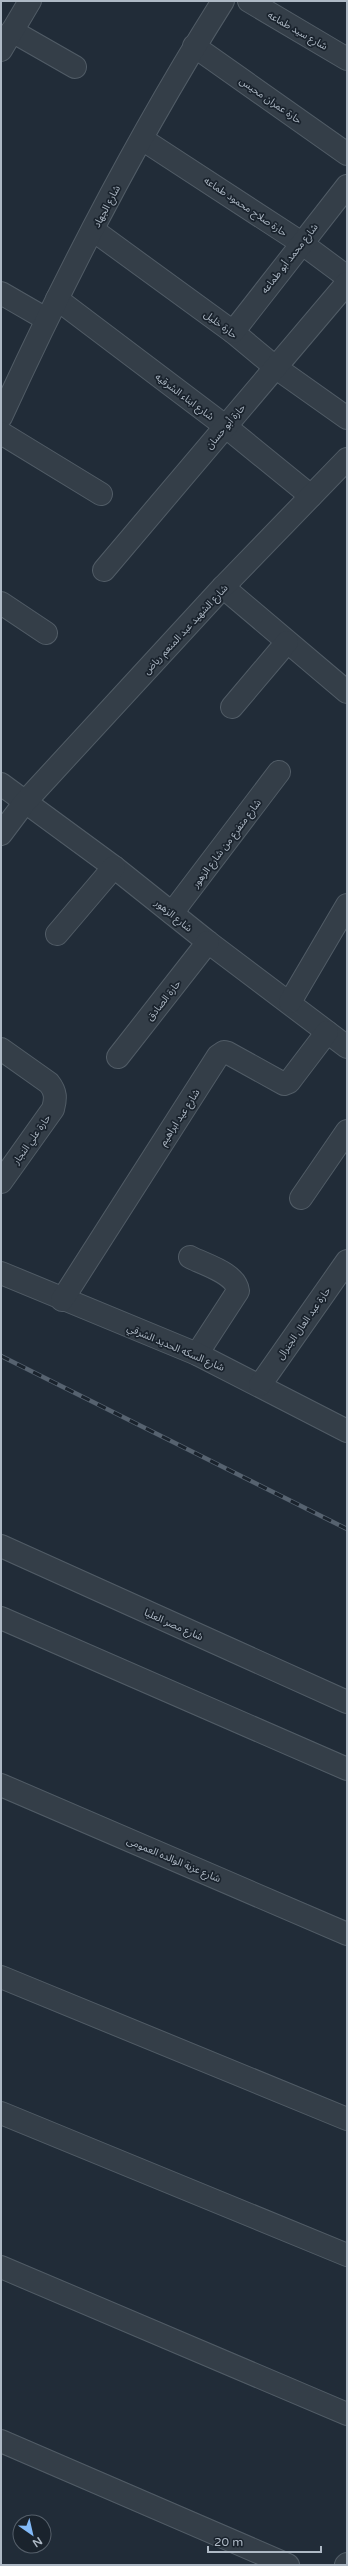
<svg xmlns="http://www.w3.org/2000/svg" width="348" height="2566" font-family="'Varela Round','Noto Sans Arabic',sans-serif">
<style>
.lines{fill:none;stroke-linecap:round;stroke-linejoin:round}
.minor-casing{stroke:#515c66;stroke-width:24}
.minor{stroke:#343e48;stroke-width:22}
.rail-casing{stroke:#56626f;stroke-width:4.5}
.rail{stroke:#1a232d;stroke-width:3;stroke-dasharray:9;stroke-linecap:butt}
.labels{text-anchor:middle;stroke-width:3.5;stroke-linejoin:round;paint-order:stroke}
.street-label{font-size:10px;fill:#aeb9c5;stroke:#1a232d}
</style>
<rect width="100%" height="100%" fill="#212c38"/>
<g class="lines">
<defs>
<g id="minor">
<path d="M249,1L347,59"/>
<path d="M12,31L75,67"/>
<path d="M194,46L347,154"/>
<path d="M1,50L30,1"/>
<path d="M142,139L300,242L347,277"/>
<path d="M93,230L233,332L275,367L347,418"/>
<path d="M1,293L46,319"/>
<path d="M57,299L225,426L311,496"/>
<path d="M233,332L347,186"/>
<path d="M1,417C66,275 139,134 223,1"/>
<path d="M1,433L101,494"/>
<path d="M104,570L347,283"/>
<path d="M223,587L347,692"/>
<path d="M1,603L46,633"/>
<path d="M232,707L287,642"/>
<path d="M1,784L114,867L208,942L347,1047"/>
<path d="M1,834L25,802L223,587L347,459"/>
<path d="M172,913L279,772"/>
<path d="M57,934L114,867"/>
<path d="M290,1002L347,905"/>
<path d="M1,1049L49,1083C56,1092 56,1098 53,1109L1,1182"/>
<path d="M118,1057L208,942"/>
<path d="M301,1198L347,1131"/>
<path d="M190,1257C205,1265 236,1273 238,1291L197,1354"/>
<path d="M1,1273L197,1354L347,1431"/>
<path d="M62,1300L218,1056L224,1052L228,1053L284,1084L289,1082L327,1032"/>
<path d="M260,1385L347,1261"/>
<path d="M1,1546L347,1702"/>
<path d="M1,1618L347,1769"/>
<path d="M1,1785L347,1934"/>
<path d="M1,1977L347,2119"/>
<path d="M1,2113L347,2255"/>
<path d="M1,2267L347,2414"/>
<path d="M1,2441L288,2565"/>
<path d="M346,2565L347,2564"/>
</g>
</defs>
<use href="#minor" class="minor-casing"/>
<use href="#minor" class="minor"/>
<defs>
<path id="rail" d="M1,1356L347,1529"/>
</defs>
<use href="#rail" class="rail-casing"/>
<use href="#rail" class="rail"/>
</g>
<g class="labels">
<g class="street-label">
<text transform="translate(298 30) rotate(30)" y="4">شارع سيد طماعه</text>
<text transform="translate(271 100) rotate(35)" y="4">حارة عمران محيس</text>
<text transform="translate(106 206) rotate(-62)" y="4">شارع الجهاد</text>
<text transform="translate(246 206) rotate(34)" y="4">حارة صلاح محمود طماعه</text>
<text transform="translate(289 258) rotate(-52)" y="4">شارع محمد أبو طماعه</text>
<text transform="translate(221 324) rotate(37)" y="4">حارة خليل</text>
<text transform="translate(185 396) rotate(37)" y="4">شارع ابناء الشرقيه</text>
<text transform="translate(225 426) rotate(-50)" y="4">حارة أبو حسان</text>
<text transform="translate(185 629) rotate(-47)" y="4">شارع الشهيد عبد المنعم رياض</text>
<text transform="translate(226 843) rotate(-53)" y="4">شارع متفرع من شارع الزهور</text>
<text transform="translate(174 915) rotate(39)" y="4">شارع الزهور</text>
<text transform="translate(163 1000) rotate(-52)" y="4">حارة الصادق</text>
<text transform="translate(179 1117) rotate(-57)" y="4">شارع عيد ابراهيم</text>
<text transform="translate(31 1139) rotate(-55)" y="4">حارة علي النجار</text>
<text transform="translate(303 1323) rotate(-55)" y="4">حارة عبد العال الجنرال</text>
<text transform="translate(176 1347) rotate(23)" y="4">شارع السكه الحديد الشرقي</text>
<text transform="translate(174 1624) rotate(24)" y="4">شارع مصر العليا</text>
<text transform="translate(174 1859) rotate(23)" y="4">شارع عزبة الوالده العمومى</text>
</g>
</g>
<rect width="348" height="2566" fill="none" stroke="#aeb9c5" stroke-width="4"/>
<g transform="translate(32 2534) rotate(146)"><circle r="19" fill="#1a232d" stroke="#555f6a"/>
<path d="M0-3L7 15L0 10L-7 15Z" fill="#82b9f7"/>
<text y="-6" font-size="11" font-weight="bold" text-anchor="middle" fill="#aeb9c5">N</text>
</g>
<path d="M208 2546v6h113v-6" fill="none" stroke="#aeb9c5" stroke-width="2"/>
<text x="214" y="2546" font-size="12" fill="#aeb9c5" stroke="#1a232d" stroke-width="3" paint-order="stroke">20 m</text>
</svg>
